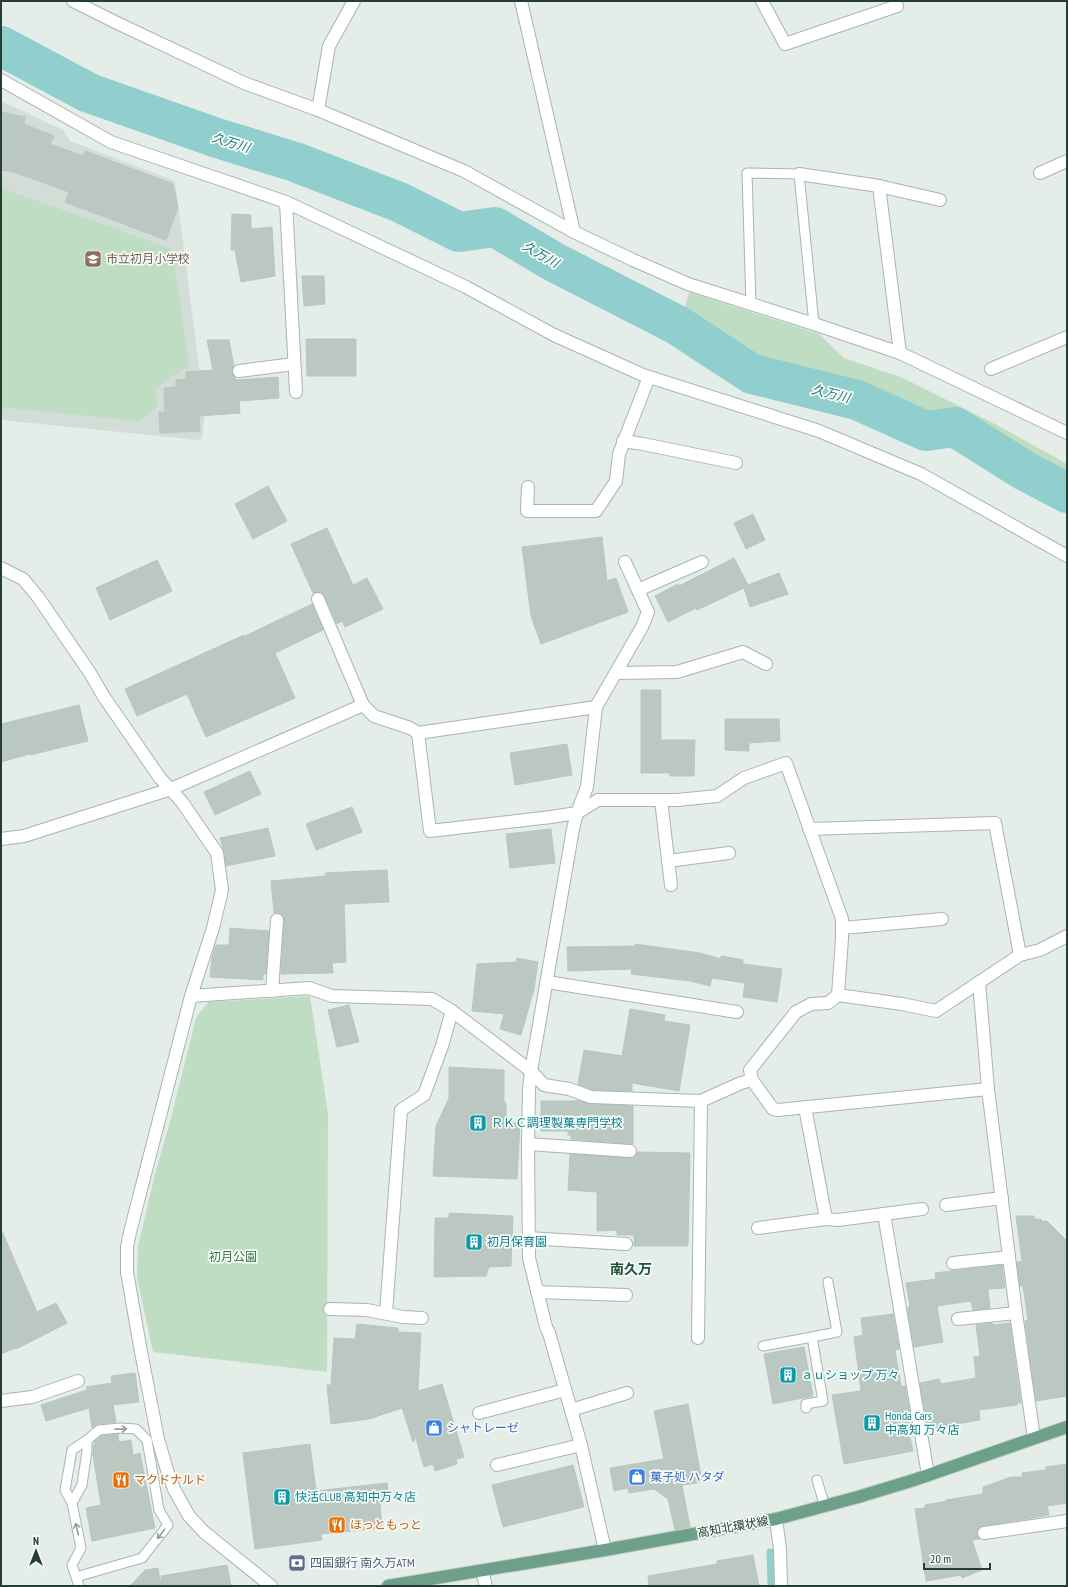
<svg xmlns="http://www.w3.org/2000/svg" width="1068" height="1587" font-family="'PT Sans Narrow','Noto Sans JP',sans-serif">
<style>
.built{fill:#d3ddd7}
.green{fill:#bfddc3}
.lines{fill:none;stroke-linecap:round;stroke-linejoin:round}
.stream{stroke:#91cfce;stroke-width:7}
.river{stroke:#91cfce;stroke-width:40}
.building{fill:#bac8c1;stroke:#b8c7be}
.service-casing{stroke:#a8b5ae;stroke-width:11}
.minor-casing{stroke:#a8b5ae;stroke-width:14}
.tertiary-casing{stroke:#a8b5ae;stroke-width:14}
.primary-casing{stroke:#c2c9c6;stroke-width:14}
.service{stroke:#fff;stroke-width:9}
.minor{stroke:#fff;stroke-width:12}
.tertiary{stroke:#fff;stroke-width:12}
.primary{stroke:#6ca08a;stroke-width:12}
.oneway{stroke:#929e99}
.labels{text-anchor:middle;stroke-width:3.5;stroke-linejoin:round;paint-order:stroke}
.education-label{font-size:12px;fill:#785e54;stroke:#f6faf7;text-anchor:start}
.culture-label{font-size:12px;fill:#0d838f;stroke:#f6faf7;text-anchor:start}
.park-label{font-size:12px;fill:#317340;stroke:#f6faf7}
.shop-label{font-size:12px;fill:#366cbe;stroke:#f6faf7;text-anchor:start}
.food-label{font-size:12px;fill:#c56008;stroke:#f6faf7;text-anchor:start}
.street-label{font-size:12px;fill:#253e33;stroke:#f6faf7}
.service-label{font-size:12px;fill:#4e5e75;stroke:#f6faf7;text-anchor:start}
.water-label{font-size:13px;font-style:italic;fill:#227778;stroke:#f6faf7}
.quarter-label{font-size:14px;font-weight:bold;fill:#22503d;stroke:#f6faf7}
</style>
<rect width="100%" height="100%" fill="#e5ede8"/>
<path class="built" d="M1,101L63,130L70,141L175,181L205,413L202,437L199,440L1,420Z"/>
<g class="green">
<path d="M1,188L172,249L189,365L156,388L157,407L138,421L1,407Z"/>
<path d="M689,292L819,334L844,358L903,378L997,425L1067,464V478L941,412L945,421L927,422L892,408L865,390L816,381L756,366L706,336L693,324L684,310Z"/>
<path d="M310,996L328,1114L327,1372L153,1352L137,1278L138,1246L156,1170L170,1122L196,1018L208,1002Z"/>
</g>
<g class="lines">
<path class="stream" d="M770,1552L771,1586"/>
<path class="river" d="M1,46L89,93L217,138L295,162L399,202L459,232L495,227L554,262L677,325L752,374L857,400L926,431L955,427L1025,471L1067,493"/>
</g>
<g class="building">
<path d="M1,112L25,117L24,124L54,136L50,144L83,156L85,151L173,184L178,208L166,240L65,202L69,192L14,172L1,170Z"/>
<path d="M232,214L251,215V229L272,227L275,276L241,282L235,250H231Z"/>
<path d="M302,276H324L325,304L304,306Z"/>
<path d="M306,339H356V376H307Z"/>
<path d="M207,340H229L234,366L232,372L236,380L278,377L279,398L239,401L240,413L199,416L200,431L160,433L159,412H165L164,388L176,387V380L186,379V372L213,370Z"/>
<path d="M268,486L287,521L253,539L235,504Z"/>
<path d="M753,514L765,540L746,549L734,523Z"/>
<path d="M327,528L353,585L367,578L383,609L345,627L342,621L337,624L323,593L319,592L313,593L291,544Z"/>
<path d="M602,537L607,581L616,578L628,612L541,644L531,616L522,547Z"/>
<path d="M734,558L748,585L779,573L788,594L750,607L744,588L697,610L696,608L668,622L655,596L678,584L679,586Z"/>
<path d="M157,560L172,591L110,620L96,588Z"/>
<path d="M312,604L323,630L275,653L295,698L206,737L187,694L137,716L125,689L244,635L245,636Z"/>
<path d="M641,690H661V740H695L694,776H670V773H641Z"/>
<path d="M79,705L88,741L30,755L29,754L1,762V724Z"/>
<path d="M725,719H779L780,741L749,743V751L725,750Z"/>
<path d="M567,744L572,775L515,785L510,753Z"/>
<path d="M250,771L261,794L215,815L204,792Z"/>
<path d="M352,807L362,832L316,850L306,824Z"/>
<path d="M268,828L275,856L226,866L224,852L220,838Z"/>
<path d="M551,829L555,863L510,868L506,834Z"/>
<path d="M387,870L389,902L344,904L346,962L332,963L333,973L281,974L284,920L281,914L274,913L271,881L326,876L325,873Z"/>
<path d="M230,928L269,931L266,974H263V980L210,977L212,957L216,945H229Z"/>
<path d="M635,944L700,953L721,959V956L743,960V964L782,969L777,1002L743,997L745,983L712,978L710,986L690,981L631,974L632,969L568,971L567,947L635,946Z"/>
<path d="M517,958L538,962L534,989L521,1035L500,1029L504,1014L472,1011L477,964L516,962Z"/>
<path d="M349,1005L359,1042L337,1047L328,1010Z"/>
<path d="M630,1009L665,1015L664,1021L690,1025L679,1091L632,1083V1091L592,1090L578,1084L584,1050L622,1056Z"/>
<path d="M449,1067L504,1070V1102L506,1103V1122L520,1124L517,1179L433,1176L436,1126L449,1098Z"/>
<path d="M576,1100L591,1104L633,1106V1144L571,1139V1135H568V1131H541V1101H576Z"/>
<path d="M637,1152L690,1153L688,1246H634V1235H617V1230L597,1231V1192L568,1190L570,1154L629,1158H634Z"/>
<path d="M449,1213L513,1216L511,1266L489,1267L486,1276L434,1277L435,1218H449Z"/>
<path d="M1016,1216H1034V1219H1041V1221H1047L1067,1241V1396L1036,1401L1025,1321L1028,1320L1023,1286H1020L1017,1262L1022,1261Z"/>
<path d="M1,1229L37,1312L56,1303L67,1323L16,1349L15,1348L1,1354Z"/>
<path d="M1002,1265L1005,1288L988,1289L990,1308L973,1310L971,1301L937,1306L943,1342L914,1347L908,1312V1307H910L906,1283L936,1279L935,1273Z"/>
<path d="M893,1314L899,1349L895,1350L901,1386H905L913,1431L909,1432L913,1451L844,1464L832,1395L861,1391L854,1337L863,1335L861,1318Z"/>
<path d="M992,1323L993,1325L1010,1323L1021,1403H1017V1405L979,1410L980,1420L928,1429L920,1383L939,1379L941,1384L976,1378L974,1357L980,1356L976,1325Z"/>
<path d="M357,1324L398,1328V1332L421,1333L418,1391L442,1384L464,1457L456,1459L457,1464L435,1471L433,1464L424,1467L415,1435L414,1442H413L402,1408L369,1419L331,1424L327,1385H331L334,1338L355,1339Z"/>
<path d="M804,1347L813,1396L773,1404L764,1354Z"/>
<path d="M135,1373L139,1402L113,1405L116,1422L98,1424L92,1428L89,1408L46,1421L41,1405L87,1390L86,1387L112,1383L111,1376Z"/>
<path d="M688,1404L702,1482L682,1485L690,1527L675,1530L668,1499L654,1489L629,1493L628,1488L614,1491L610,1468L664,1459L654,1411Z"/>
<path d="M118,1434L119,1442L131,1440L133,1455L140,1453L155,1528L92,1541L86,1508L101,1505L93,1455V1445H95L94,1442L101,1436Z"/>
<path d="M310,1444L316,1491L387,1483L389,1502L380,1503L382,1528L321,1534L322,1540L255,1549L243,1453Z"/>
<path d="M1067,1464V1503L1047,1506L1049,1515L979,1527L977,1534L980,1539L972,1540L982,1570L962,1578L961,1575L926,1581L915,1509L925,1508V1505L947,1501L946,1500L983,1494V1487L1011,1477H1023L1022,1473L1046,1470V1467Z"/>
<path d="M573,1465L584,1507L503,1527L492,1485Z"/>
<path d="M753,1555L759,1586H649L648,1576L717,1564V1561Z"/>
<path d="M227,1565L231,1586H162L161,1576Z"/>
<path d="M158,1568L161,1586H130L145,1570Z"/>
</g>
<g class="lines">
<defs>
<g id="service">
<path d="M751,304L747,173L799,174L814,324"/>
<path d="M763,1346L812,1337"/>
<path d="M806,1408V1404L823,1401L812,1337L837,1332L828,1282"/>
<path d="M817,1480L825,1507"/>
<path d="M72,1503L65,1490L72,1450L87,1440"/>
<path d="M76,1577L142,1558L168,1525L159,1510L147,1440L136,1429L120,1428L99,1430L87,1440V1451L82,1485L72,1503L81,1548L72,1565L79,1586"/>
</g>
<g id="minor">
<path d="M73,1L115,22L244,83L318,110L464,171L574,232L633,260L688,284L814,324L900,353L1067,433"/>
<path d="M521,1L574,232"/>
<path d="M762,1L785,44L897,6"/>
<path d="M318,110L329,46L354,1"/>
<path d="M1040,173L1067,161"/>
<path d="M799,174L879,186L940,200"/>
<path d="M879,186L900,353"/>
<path d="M286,202L296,392"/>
<path d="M991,369L1067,337"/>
<path d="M239,371L294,364"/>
<path d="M623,441L643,444L736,463"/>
<path d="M528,487L527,511H596L616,481L619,454L649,377"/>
<path d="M1,568L23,579L38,597L90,673L104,697L160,778L182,802L217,853L222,890L213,928L191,996L130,1232L127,1247V1272L141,1352L158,1439L167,1470L174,1489L189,1516L204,1532L271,1586"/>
<path d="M638,590L702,562"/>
<path d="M616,673L677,672L743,652L766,664"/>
<path d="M363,705L374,716L410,728L418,733L596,707"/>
<path d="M418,733L430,831L551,817L577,813L598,800H677L717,796L744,778L786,763L842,919V938L838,995L902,1004L936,1011L1020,955L1040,950L1067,936"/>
<path d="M661,800L671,885"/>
<path d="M809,829L995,823L1020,955"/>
<path d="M1,839L24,836L171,789L363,705L318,599"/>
<path d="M668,861L729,853"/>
<path d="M843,928L942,919"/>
<path d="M547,982L737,1012"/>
<path d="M979,982L988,1089L1016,1313L1034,1438"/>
<path d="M272,991L277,920"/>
<path d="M191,996L309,988L332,996L432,999L452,1011L531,1071L544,1085L569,1089L591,1097L701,1101L741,1083L752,1080L773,1109L778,1110L988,1089"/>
<path d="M752,1080L750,1070L796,1012L811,1004L828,1003L838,995"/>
<path d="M805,1107L826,1219L838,1220L884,1214L928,1475"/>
<path d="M528,1144L630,1151"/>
<path d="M946,1205L1002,1198"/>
<path d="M884,1214L922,1209"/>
<path d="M758,1228L826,1219"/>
<path d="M528,1238L626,1244"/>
<path d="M953,1263L1009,1257"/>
<path d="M537,1292L626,1295"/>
<path d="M330,1309L367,1310L403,1317L422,1318"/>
<path d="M386,1313L401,1110L424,1095L442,1046L452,1011"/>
<path d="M958,1319L1016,1313"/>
<path d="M698,1338L701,1101"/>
<path d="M1,1401L32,1397L78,1381"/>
<path d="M571,1410L627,1393"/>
<path d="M479,1413L565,1390"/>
<path d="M497,1465L581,1445"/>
<path d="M776,1519L780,1549L781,1586"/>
<path d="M984,1533L1067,1521"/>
<path d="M605,1550L581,1445L549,1333L546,1327L529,1258L528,1144L529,1089L531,1071L573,829L577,813L587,787L596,707L642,627L648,612L625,562"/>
<path d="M482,1571L486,1586"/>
</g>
<path id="tertiary" d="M1,80L111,142L286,202L466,287L554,335L643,375L819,431L921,474L1067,556"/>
<path id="primary" d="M388,1586L605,1550L776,1519L858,1497L914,1480L1067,1427"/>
</defs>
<use href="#service" class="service-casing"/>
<use href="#minor" class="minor-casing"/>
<use href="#tertiary" class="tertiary-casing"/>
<use href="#primary" class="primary-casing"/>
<use href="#service" class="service"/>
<use href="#minor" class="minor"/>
<use href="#tertiary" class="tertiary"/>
<use href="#primary" class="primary"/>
</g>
<defs><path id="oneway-shaft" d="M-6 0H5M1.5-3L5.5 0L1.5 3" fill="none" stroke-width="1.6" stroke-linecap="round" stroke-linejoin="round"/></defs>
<g class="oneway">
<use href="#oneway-shaft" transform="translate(121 1429) rotate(-1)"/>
<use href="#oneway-shaft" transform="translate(77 1529) rotate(-102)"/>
<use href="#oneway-shaft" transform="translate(161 1534) rotate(128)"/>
</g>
<defs>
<symbol id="school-square" viewBox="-11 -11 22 22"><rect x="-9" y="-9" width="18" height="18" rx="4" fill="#8d6e63" stroke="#f6faf7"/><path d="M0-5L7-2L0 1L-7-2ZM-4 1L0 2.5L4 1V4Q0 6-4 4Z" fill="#fff"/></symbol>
<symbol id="building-square" viewBox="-11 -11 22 22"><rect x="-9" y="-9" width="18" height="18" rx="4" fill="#0f9aa8" stroke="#f6faf7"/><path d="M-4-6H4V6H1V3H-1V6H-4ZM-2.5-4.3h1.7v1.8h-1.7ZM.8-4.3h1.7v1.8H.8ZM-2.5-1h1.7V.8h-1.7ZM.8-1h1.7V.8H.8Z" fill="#fff"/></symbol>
<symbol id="shop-square" viewBox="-11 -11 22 22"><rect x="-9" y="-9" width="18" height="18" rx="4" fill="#3f7fe0" stroke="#f6faf7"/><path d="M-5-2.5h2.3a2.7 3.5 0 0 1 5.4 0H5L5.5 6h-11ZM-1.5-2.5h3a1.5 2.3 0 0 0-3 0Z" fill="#fff"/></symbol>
<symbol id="restaurant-square" viewBox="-11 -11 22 22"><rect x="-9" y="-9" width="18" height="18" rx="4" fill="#e8710a" stroke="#f6faf7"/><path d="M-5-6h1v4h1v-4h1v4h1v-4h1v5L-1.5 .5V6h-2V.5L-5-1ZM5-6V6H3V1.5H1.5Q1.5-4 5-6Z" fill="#fff"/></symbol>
<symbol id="bank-square" viewBox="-11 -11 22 22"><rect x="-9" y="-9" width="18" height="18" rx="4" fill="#5c6f8a" stroke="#f6faf7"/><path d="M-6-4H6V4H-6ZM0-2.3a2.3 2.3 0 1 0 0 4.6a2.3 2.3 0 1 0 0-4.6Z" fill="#fff"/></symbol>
</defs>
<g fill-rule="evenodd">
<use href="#school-square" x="83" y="249" width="20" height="20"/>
<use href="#building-square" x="468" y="1113" width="20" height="20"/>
<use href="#building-square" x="464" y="1232" width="20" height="20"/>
<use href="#building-square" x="778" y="1365" width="20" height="20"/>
<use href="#building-square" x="862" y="1413" width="20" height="20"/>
<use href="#shop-square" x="424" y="1418" width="20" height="20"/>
<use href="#shop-square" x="627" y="1467" width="20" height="20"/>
<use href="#restaurant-square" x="111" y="1470" width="20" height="20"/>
<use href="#building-square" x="272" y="1487" width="20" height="20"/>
<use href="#restaurant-square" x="327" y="1515" width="20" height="20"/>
<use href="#bank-square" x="287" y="1553" width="20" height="20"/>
</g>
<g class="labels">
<g class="education-label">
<text x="106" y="263">市立初月小学校</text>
</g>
<g class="culture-label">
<text x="491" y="1127">ＲＫＣ調理製菓専門学校</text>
<text x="487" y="1246">初月保育園</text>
<text x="801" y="1379">ａｕショップ 万々</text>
<text x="885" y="1420">Honda Cars<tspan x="885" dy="14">中高知 万々店</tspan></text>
<text x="295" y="1501">快活CLUB 高知中万々店</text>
</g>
<g class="park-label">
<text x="233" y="1261">初月公園</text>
</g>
<g class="shop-label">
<text x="447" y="1432">シャトレーゼ</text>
<text x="650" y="1481">菓子処 ハタダ</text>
</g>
<g class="food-label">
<text x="134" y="1484">マクドナルド</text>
<text x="350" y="1529">ほっともっと</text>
</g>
<g class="street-label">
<text transform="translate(733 1527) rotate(-10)" y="4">高知北環状線</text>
</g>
<g class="service-label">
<text x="310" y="1567">四国銀行 南久万ATM</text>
</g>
<g class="water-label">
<text transform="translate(231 142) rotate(17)" y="5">久万川</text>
<text transform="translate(541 254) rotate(30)" y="5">久万川</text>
<text transform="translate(831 393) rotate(14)" y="5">久万川</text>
</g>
<g class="quarter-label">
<text x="631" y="1274">南久万</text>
</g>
</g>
<rect width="1068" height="1587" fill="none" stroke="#253e33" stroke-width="4"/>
<g transform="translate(36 1551)" stroke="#f6faf7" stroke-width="3" paint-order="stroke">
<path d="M0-3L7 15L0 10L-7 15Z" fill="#253e33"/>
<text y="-6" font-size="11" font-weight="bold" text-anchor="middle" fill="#253e33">N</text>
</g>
<path d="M924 1563v6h66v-6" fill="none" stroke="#253e33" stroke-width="2"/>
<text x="930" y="1563" font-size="12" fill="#253e33" stroke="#f6faf7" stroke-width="3" paint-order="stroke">20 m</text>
</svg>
